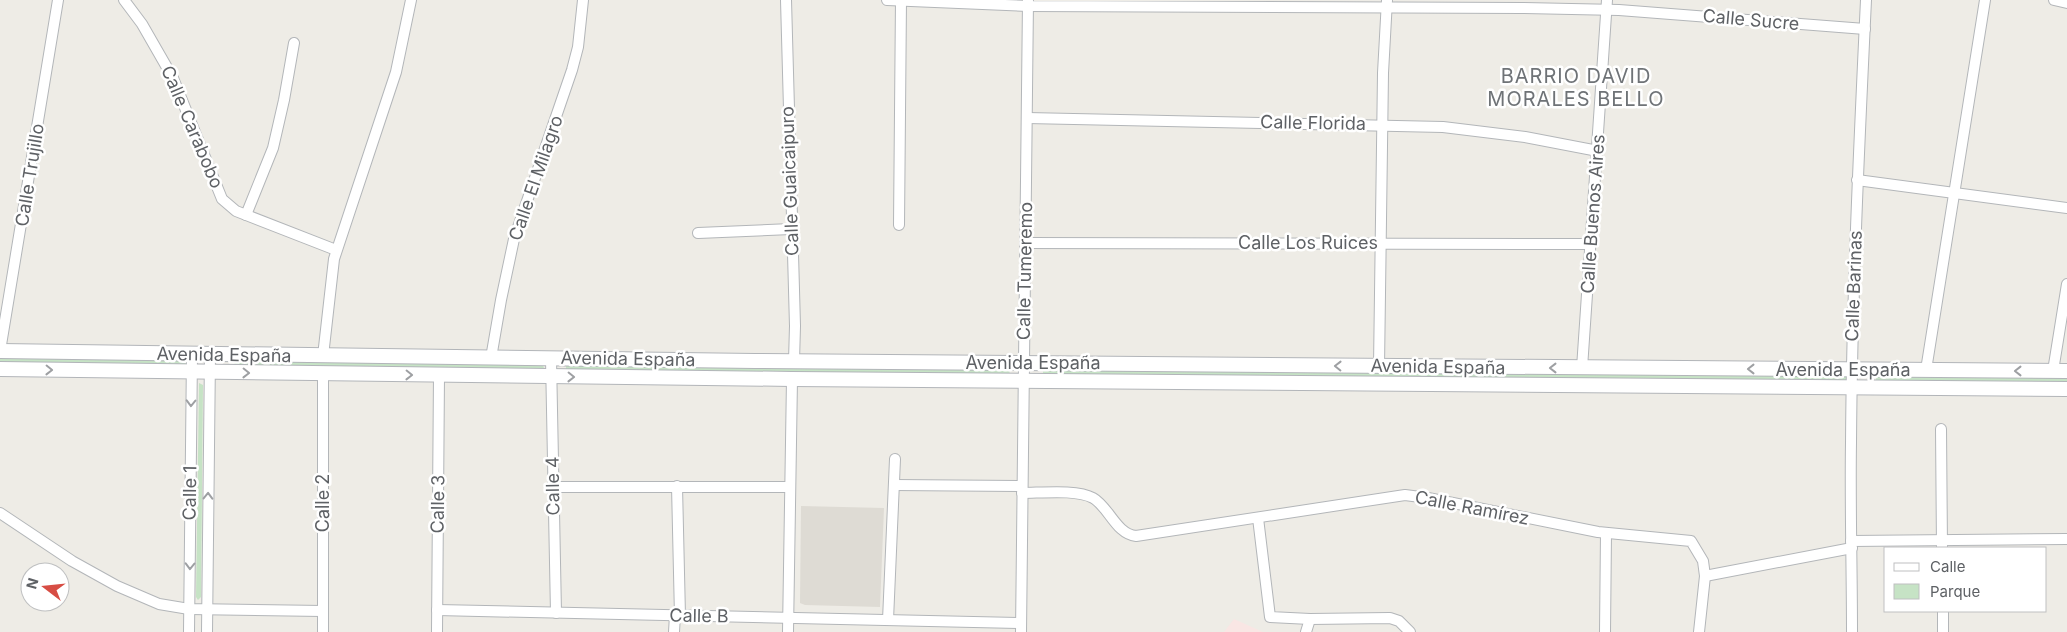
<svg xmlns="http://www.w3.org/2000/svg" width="2067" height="632" font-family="Inter,sans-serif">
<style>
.education{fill:#dedbd4}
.medical{fill:#f9e6e4}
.green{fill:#c6e3c5}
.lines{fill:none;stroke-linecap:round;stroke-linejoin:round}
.minor-casing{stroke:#b3b6b9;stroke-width:12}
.secondary-casing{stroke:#b2b5b9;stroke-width:16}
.minor{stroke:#fff;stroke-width:10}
.secondary{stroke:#fff;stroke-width:14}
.oneway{stroke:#9ea0a3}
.labels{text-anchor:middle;stroke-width:5;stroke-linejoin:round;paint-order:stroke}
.street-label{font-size:18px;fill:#5e6165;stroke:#fff}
.quarter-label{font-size:20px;letter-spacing:1px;fill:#6f7377;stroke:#fff}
</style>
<rect width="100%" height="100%" fill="#eeece6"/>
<path class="education" d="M801,506L884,508L880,607L805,605L800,603Z"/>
<path class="medical" d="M1234,619L1263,632H1224Z"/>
<g class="green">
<path d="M0,356L183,360L186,364L185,366L0,363Z"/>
<path d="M237,361L541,365L544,367L543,369L235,366L234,364Z"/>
<path d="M568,365L1007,369L1010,372L1007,375L566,370V366Z"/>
<path d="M1043,369L1845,376L1847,377L1845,382L1043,375Z"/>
<path d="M1876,376H2067V384L1876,382Z"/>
<path d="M199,383L203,385L201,597L198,600L196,597Z"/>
</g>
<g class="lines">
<defs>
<g id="minor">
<path d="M124,0L142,24L173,78L222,199L236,211L336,250"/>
<path d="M786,0L795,326L794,361"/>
<path d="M887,0L1028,6L1522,8L1619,10L1865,29"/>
<path d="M2054,0L2067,3"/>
<path d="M1027,118L1443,127L1525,137L1598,151"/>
<path d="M1857,180L2067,208"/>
<path d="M246,215L273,148L284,100L294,43"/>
<path d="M899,225L901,0"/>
<path d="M698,233L791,229"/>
<path d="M1025,243L1591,244"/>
<path d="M0,351L58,0"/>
<path d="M323,356L334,259L396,72L411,0"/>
<path d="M491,358L501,300L514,239L572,70L578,47L583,0"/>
<path d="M551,359L556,613"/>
<path d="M1379,367L1383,73L1387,0"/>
<path d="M1582,368L1607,0"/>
<path d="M1926,370L1985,0"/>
<path d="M2053,371L2067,284"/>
<path d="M1941,429L1942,548"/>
<path d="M894,485L1022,486"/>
<path d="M677,486L680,616"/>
<path d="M553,487H789"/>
<path d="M1022,493C1041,493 1077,489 1093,498C1109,507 1116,534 1136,536L1405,495L1428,498L1598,532L1691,541L1703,561L1705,576L1699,632"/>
<path d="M0,513L72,561L117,586L159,604L189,609L323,611"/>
<path d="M1258,518L1270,617L1310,619L1390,618L1399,621L1410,632"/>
<path d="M1851,541L2067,539"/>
<path d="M1705,576L1852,548"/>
<path d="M437,610L1021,623"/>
<path d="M1943,611V632"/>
<path d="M888,620L895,459"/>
<path d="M189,632L192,354"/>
<path d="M207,632L210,355"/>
<path d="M323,632V374"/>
<path d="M437,632L439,375"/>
<path d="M674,632L675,615"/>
<path d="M788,632L792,379"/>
<path d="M1021,632L1028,1"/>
<path d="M1306,632L1310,619"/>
<path d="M1605,632L1606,533"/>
<path d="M1852,632C1852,569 1850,506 1851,443C1852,295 1859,148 1866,0"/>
</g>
<g id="secondary">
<path d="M0,351L755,361L2067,371"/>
<path d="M0,369L792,379L2067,389"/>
</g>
</defs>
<use href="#minor" class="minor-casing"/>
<use href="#secondary" class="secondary-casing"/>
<use href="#minor" class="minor"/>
<use href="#secondary" class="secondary"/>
</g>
<defs><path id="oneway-chevron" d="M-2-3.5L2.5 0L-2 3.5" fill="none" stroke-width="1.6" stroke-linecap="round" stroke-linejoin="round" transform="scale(1.25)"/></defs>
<g class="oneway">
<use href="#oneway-chevron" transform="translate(1338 366) rotate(-179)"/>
<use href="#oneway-chevron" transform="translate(1553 368) rotate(-180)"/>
<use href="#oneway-chevron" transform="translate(1751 369) rotate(-180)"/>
<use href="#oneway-chevron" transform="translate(49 370) rotate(1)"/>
<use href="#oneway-chevron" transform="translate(2018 371) rotate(-180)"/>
<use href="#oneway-chevron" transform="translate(246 373) rotate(1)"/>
<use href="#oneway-chevron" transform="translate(409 375) rotate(1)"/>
<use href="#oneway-chevron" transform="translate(571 377) rotate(1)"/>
<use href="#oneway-chevron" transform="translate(191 403) rotate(91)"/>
<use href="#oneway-chevron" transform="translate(208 496) rotate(-89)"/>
<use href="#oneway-chevron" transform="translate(190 566) rotate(91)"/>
</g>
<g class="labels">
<g class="street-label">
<text transform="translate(1751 20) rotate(5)" y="6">Calle Sucre</text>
<text transform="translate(1313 123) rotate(1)" y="6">Calle Florida</text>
<text transform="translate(192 127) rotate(67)" y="6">Calle Carabobo</text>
<text transform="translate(30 175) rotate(-81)" y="6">Calle Trujillo</text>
<text transform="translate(536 178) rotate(-71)" y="6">Calle El Milagro</text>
<text transform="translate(790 181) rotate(-92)" y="6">Calle Guaicaipuro</text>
<text transform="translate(1593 214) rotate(-86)" y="6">Calle Buenos Aires</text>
<text x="1308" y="249">Calle Los Ruices</text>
<text transform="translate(1025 271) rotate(-89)" y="6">Calle Tumeremo</text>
<text transform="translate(1854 286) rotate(-88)" y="6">Calle Barinas</text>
<text transform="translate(224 355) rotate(1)" y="6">Avenida España</text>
<text transform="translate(628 359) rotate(1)" y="6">Avenida España</text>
<text x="1033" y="369">Avenida España</text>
<text transform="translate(1438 367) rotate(1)" y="6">Avenida España</text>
<text x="1843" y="376">Avenida España</text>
<text transform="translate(553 486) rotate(-91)" y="6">Calle 4</text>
<text transform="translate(190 493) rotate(-89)" y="6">Calle 1</text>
<text transform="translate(323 503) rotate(-90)" y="6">Calle 2</text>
<text transform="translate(438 504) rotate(-89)" y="6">Calle 3</text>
<text transform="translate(1472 508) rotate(11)" y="6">Calle Ramírez</text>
<text transform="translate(699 616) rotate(1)" y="6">Calle B</text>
</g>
<g class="quarter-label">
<text x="1576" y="83">BARRIO DAVID<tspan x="1576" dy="23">MORALES BELLO</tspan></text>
</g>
</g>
<rect x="1884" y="547" width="162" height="65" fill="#ffffff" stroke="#bfc0c1"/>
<rect x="1894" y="563" width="25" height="8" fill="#ffffff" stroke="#bfc0c1"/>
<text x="1930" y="572" font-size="15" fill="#5e6165">Calle</text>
<rect x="1894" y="584" width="25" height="15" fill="#c6e3c5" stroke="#bfc0c1"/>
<text x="1930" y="597" font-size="15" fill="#5e6165">Parque</text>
<g transform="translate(45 587) rotate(286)"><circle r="24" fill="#ffffff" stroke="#bfc0c1"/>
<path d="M0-4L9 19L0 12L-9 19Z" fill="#d74d44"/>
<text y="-8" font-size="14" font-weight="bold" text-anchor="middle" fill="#5e6165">N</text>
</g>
</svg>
